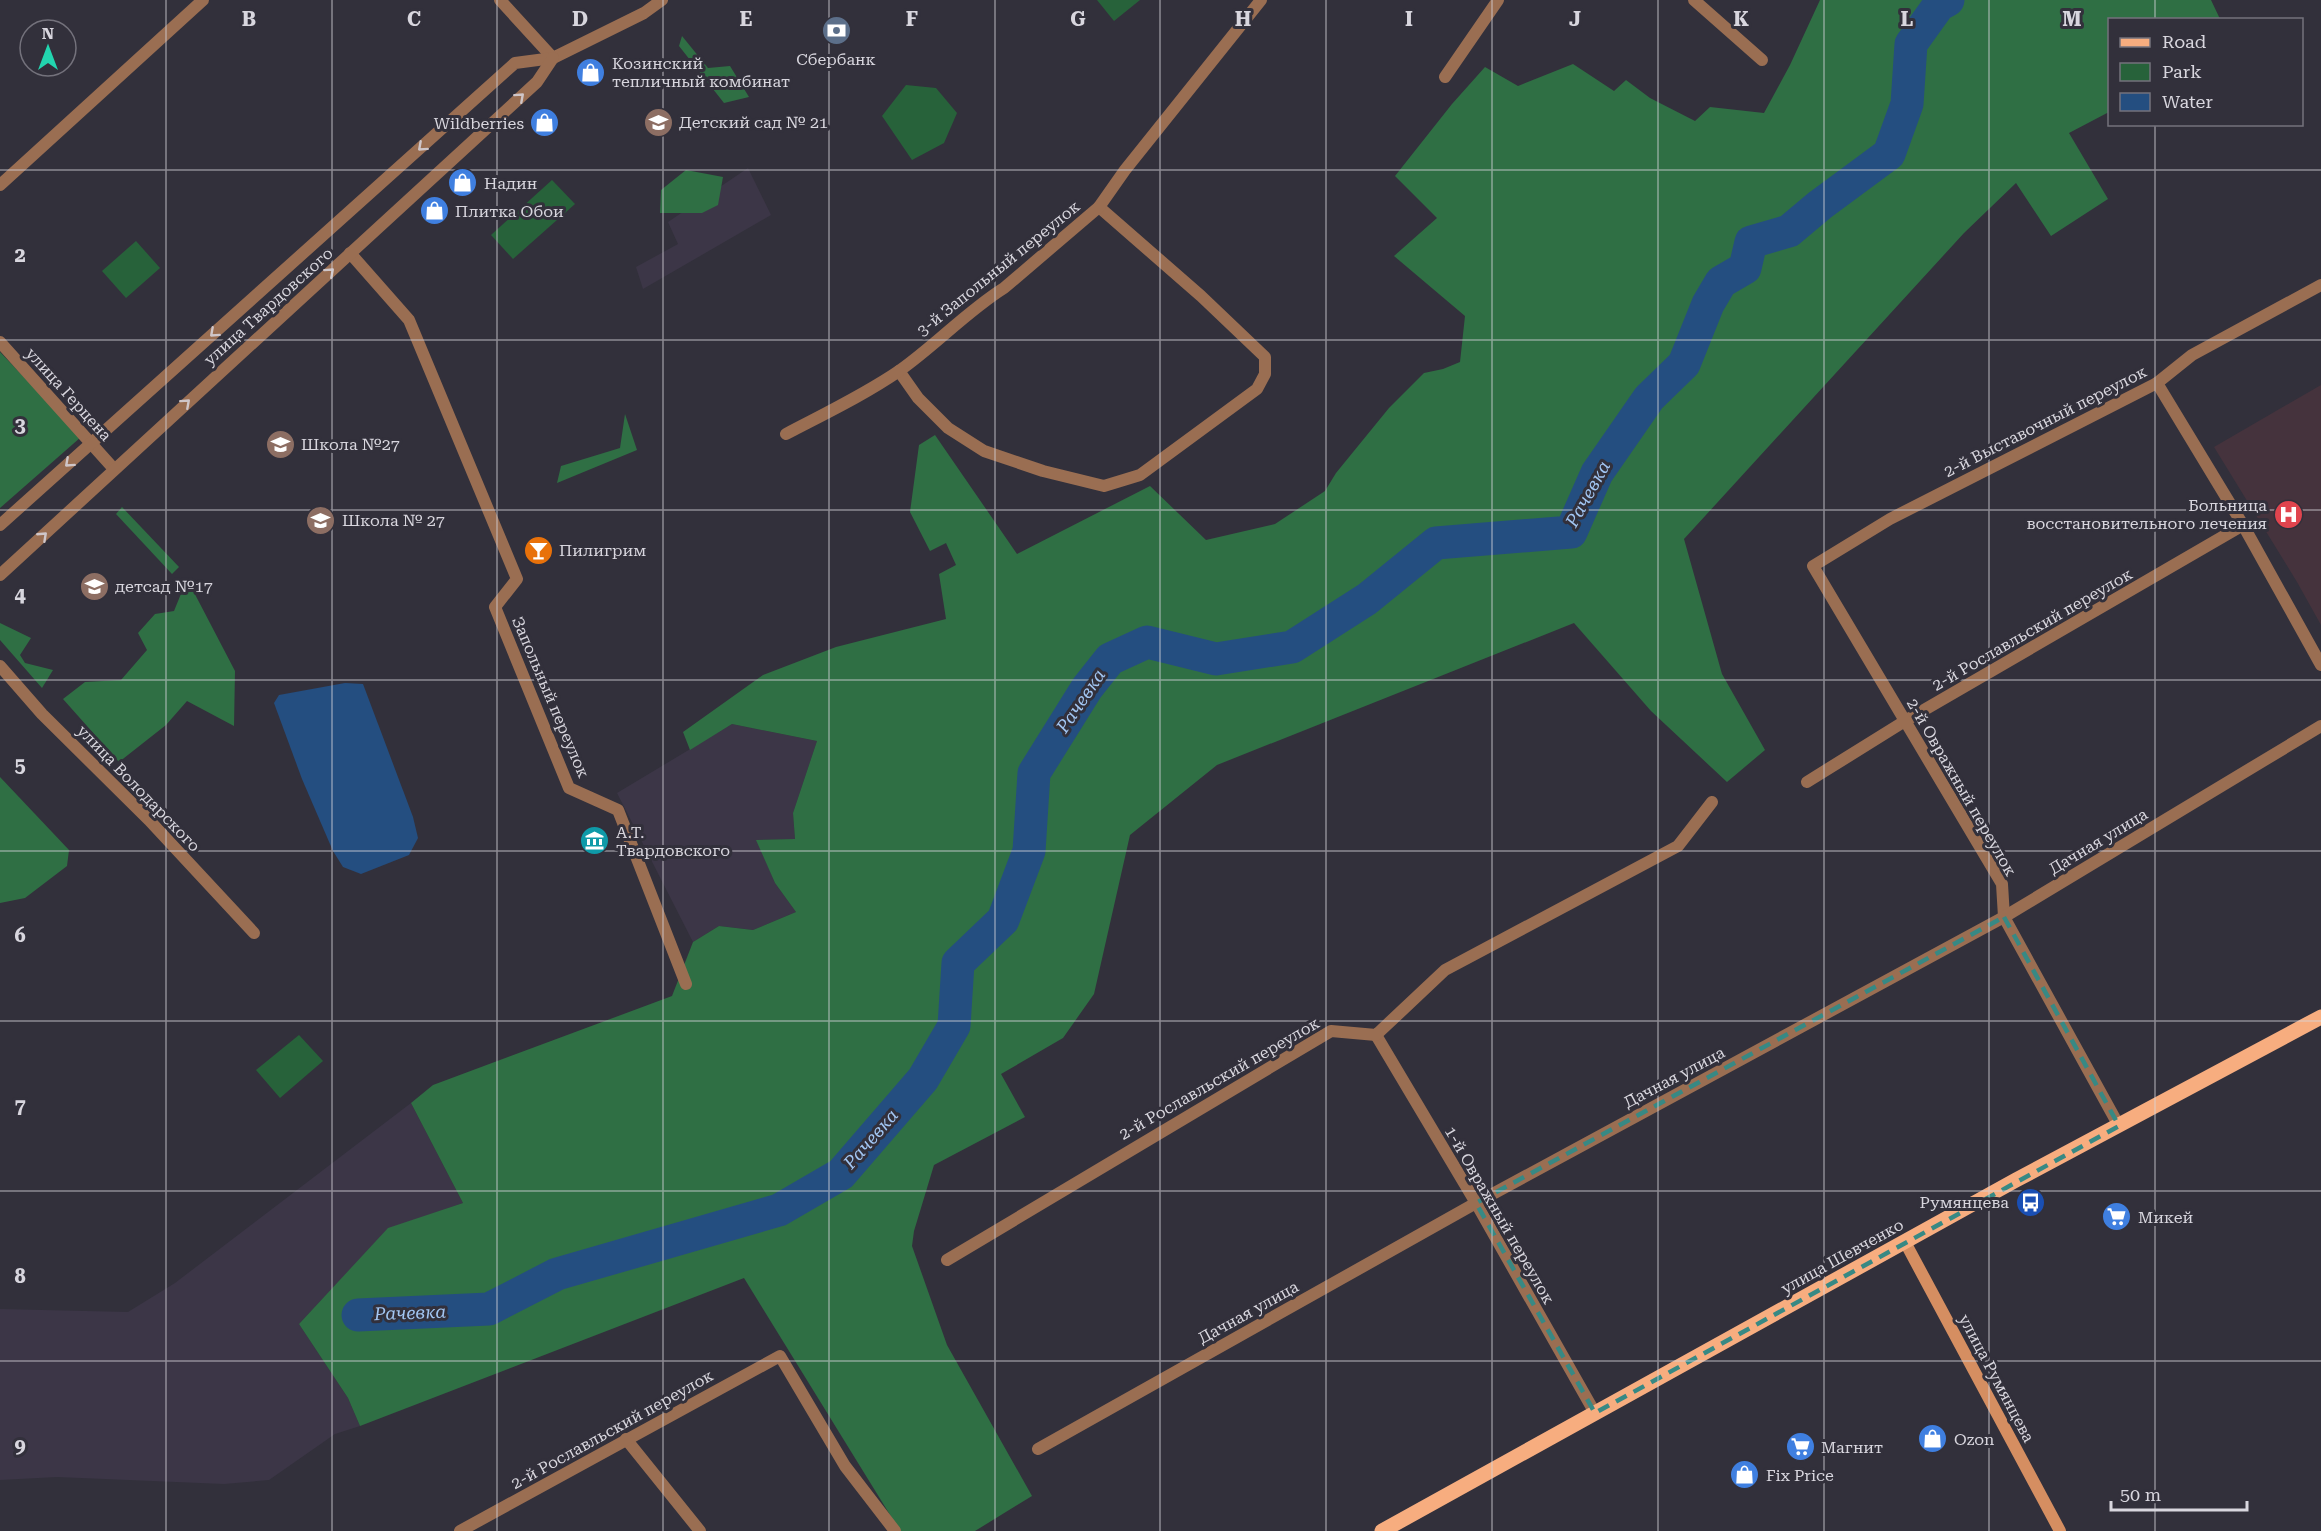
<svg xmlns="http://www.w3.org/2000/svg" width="2321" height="1531" font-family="'Roboto Serif',serif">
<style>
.industrial{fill:#3c3647}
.medical{fill:#45333d}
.green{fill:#27623a}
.forest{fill:#2f6f44}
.water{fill:#244e80}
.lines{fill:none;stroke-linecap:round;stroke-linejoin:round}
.river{stroke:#244e80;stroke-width:33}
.minor{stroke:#9a6e52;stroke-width:12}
.tertiary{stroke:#9a6e52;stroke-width:12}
.secondary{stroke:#d58e61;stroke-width:12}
.primary{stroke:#f7ad7f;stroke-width:15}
.oneway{stroke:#cfc6c9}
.marked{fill:none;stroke:#378984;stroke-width:4.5;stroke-dasharray:12 8;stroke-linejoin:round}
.grid{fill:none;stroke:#d8d6de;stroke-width:1.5;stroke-opacity:0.55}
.labels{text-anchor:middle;stroke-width:6;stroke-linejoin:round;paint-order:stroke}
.poi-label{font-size:16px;fill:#d8d6de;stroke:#32303b;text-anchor:start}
.street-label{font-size:16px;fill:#d8d6de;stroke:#32303b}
.water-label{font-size:18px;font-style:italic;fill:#a2c6f3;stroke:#32303b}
.grid-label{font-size:20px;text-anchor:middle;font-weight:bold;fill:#d8d6de;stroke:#32303b;stroke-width:6;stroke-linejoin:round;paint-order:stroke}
</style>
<rect width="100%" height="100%" fill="#32303b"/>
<g class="industrial">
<path d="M748,168L771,215L643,289L636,267L678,244L668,222Z"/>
<path d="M732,724L817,741L793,813L795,839L757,840L775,883L796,912L753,930L719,926L693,942L617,793Z"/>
<path d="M411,1103L463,1203L388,1229L299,1324L348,1398L360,1426L335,1434L269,1480L224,1484L57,1477L0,1480V1309L128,1312L175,1283Z"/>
</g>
<path class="medical" d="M2321,385V625L2297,582L2214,447Z"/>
<g class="green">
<path d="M1097,0H1140L1114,21Z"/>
<path d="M906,85L936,88L957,113L944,143L912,160L882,116Z"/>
<path d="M552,180L575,204L513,259L491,235Z"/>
<path d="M136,241L160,268L126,298L102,271Z"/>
<path d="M299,1035L323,1061L280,1098L256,1070Z"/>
</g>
<g class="forest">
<path d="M1820,0H2211L2220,19L2110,20L2109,112L2069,133L2108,199L2051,236L2016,183L1964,233L1684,539L1722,674L1765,750L1727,782L1651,711L1574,623L1217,765L1130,835L1094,994L1063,1038L1001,1074L1025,1117L934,1165L914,1231L912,1246L947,1345L1032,1496L975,1531H900L744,1278L360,1426L348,1398L299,1324L388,1228L463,1203L411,1103L433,1085L672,996L693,942L719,926L753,930L796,912L775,883L756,840L795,839L793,813L817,741L732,724L690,750L683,732L763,675L836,647L946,619L939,574L956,565L946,543L930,551L910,512L919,445L935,435L1017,554L1150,486L1206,540L1275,524L1325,491L1336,473L1389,408L1424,373L1443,369L1460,362L1465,316L1394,256L1437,218L1395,176L1452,104L1485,67L1518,86L1573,64L1614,91L1626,80L1650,98L1695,121L1710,107L1764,113L1790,65Z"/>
<path d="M682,36L708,68L730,66L749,97L724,103L679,46Z"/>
<path d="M686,170L723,177L718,205L702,213H660L661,190Z"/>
<path d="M0,352L81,437L0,508Z"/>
<path d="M625,414L637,450L557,483L561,466L620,448Z"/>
<path d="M122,507L179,567L172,574L116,514Z"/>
<path d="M187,579L235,671L234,726L187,701L166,725L119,762L63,699L85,682L121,680L147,650L138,633L155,614L174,611Z"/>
<path d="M0,623L31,638L20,655L25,663L53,670L42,688L0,640Z"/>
<path d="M0,777L69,850L67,866L25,898L0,903Z"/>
</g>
<path class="water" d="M345,683L363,684L413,817L418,838L409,855L361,874L343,867L333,851L302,779L274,703L279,695Z"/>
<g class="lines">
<path class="river" d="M358,1315L489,1309L557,1274L779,1210L841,1174L923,1079L954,1026L958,963L1003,920L1029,851L1034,773L1087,688L1110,659L1147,642L1216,659L1292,647L1367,599L1436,543L1571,532L1597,473L1649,398L1684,364L1708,304L1721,282L1745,268L1751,242L1789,231L1820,205L1889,154L1907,104L1911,44L1939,5L1948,0"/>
<g class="minor">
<path d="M500,0L553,58L644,13L662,0"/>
<path d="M1694,0L1762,60"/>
<path d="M1445,77L1498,0"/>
<path d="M0,185L203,0"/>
<path d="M350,253L409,320L517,579L495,607L569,788L618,810L686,984"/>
<path d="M899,371L918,398L948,428L984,451L1043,471L1104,486L1140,475L1257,389L1265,374V357L1201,296L1099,207"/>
<path d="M2157,383L2243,525L2321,665"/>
<path d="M786,434C824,414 864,395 899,371C936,345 966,312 1004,288L1099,207L1125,170L1261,0"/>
<path d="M0,666L42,714L149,820L254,933"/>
<path d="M1807,782L1905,721L2243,525"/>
<path d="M1376,1035L1476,1203L1595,1413"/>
<path d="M2119,1126L2004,917L2002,884L1813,566L1890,519L2157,383L2192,355L2321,285"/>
<path d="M947,1260L1331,1031L1376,1035L1445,970L1678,846L1712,802"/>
<path d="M626,1439L700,1531"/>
<path d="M1038,1449L1476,1203L2004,917L2321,726"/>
<path d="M460,1531L780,1356L845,1466L895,1531"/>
</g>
<g class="tertiary">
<path d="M0,342L114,469"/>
<path d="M0,525L515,63L553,58"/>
<path d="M0,575L537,82L553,58"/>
</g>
<path class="secondary" d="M1905,1242L2060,1531"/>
<path class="primary" d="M1382,1531L2016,1180L2321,1017"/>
</g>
<defs><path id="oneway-chevron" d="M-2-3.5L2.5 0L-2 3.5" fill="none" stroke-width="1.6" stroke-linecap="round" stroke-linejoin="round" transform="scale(1.5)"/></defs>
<g class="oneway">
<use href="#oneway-chevron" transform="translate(520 97) rotate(-42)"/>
<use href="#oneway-chevron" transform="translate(422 147) rotate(138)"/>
<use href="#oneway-chevron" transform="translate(330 272) rotate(-42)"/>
<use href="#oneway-chevron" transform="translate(214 333) rotate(138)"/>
<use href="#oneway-chevron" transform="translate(186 403) rotate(-42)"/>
<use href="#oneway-chevron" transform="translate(69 463) rotate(138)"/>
<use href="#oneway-chevron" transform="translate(43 536) rotate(-43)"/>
</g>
<path class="marked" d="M2004,917L2119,1126L1595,1413L1476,1203Z"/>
<path class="grid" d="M166,0V1531M332,0V1531M497,0V1531M663,0V1531M829,0V1531M995,0V1531M1160,0V1531M1326,0V1531M1492,0V1531M1658,0V1531M1824,0V1531M1989,0V1531M2155,0V20M2155,124V1531M0,170H2321M0,340H2321M0,510H2321M0,680H2321M0,851H2321M0,1021H2321M0,1191H2321M0,1361H2321"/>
<defs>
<symbol id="bank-disc" viewBox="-11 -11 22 22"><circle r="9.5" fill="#5c6f8a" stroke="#32303b"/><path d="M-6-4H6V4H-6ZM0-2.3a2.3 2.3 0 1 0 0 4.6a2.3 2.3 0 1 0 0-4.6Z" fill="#fff"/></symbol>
<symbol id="shop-disc" viewBox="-11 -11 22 22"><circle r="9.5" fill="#3f7fe0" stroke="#32303b"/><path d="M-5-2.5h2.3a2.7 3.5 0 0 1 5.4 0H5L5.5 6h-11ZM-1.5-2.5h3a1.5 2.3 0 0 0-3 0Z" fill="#fff"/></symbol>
<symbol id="school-disc" viewBox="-11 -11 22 22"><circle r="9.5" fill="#8d6e63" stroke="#32303b"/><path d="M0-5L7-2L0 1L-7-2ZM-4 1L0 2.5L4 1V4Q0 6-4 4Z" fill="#fff"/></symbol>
<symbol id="hospital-disc" viewBox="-11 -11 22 22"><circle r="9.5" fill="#e0444e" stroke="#32303b"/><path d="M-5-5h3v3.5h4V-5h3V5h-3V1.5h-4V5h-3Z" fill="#fff"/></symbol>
<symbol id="bar-disc" viewBox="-11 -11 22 22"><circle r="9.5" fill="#e8710a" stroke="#32303b"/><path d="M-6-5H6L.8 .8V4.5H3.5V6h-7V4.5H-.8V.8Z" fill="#fff"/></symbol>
<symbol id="museum-disc" viewBox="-11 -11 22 22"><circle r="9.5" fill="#0f9aa8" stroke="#32303b"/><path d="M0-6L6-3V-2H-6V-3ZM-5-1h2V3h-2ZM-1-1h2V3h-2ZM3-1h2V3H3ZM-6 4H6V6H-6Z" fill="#fff"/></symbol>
<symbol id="bus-disc" viewBox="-11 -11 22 22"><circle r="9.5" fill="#1a4fb4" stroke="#32303b"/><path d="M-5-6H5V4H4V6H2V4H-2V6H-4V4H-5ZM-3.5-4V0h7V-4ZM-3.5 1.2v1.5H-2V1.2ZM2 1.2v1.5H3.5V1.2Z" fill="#fff"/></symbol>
<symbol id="supermarket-disc" viewBox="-11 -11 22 22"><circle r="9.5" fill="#3f7fe0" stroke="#32303b"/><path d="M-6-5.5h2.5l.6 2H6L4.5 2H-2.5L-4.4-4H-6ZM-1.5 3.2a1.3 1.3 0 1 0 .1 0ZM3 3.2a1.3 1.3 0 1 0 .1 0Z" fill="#fff"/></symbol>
</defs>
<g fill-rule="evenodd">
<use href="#bank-disc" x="820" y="14" width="33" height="33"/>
<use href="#shop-disc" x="574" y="56" width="33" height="33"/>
<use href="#school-disc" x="642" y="106" width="33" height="33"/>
<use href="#shop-disc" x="528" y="106" width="33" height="33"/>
<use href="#shop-disc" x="446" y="166" width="33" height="33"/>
<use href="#shop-disc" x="418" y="194" width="33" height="33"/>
<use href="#school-disc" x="264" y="428" width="33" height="33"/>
<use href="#hospital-disc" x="2272" y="498" width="33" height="33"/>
<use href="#school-disc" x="304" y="504" width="33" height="33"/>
<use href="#bar-disc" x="522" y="534" width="33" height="33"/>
<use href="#school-disc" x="78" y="570" width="33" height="33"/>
<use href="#museum-disc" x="578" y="824" width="33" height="33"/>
<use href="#bus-disc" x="2014" y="1186" width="33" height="33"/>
<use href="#supermarket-disc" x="2100" y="1200" width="33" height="33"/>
<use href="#shop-disc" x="1916" y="1422" width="33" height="33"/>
<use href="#supermarket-disc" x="1784" y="1430" width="33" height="33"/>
<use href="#shop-disc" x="1728" y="1458" width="33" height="33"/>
</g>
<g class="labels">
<g class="poi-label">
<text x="836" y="65" text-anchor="middle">Сбербанк</text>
<text x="612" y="69">Козинский<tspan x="612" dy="18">тепличный комбинат</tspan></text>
<text x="679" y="128">Детский сад № 21</text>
<text x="524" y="129" text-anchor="end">Wildberries</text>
<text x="484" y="189">Надин</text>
<text x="455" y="217">Плитка Обои</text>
<text x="301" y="450">Школа №27</text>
<text x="2267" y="511" text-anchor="end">Больница<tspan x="2267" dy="18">восстановительного лечения</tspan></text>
<text x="342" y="526">Школа № 27</text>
<text x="559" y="556">Пилигрим</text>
<text x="115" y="592">детсад №17</text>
<text x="616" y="838">А.Т.<tspan x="616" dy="18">Твардовского</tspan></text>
<text x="2009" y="1208" text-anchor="end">Румянцева</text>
<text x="2138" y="1223">Микей</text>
<text x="1954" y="1445">Ozon</text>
<text x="1821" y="1453">Магнит</text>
<text x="1766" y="1481">Fix Price</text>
</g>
<g class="street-label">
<text transform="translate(998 268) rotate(-39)" y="6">3-й Запольный переулок</text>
<text transform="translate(268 306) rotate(-42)" y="6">улица Твардовского</text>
<text transform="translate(69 394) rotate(48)" y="6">улица Герцена</text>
<text transform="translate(2045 421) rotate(-27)" y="6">2-й Выставочный переулок</text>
<text transform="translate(2032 629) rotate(-30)" y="6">2-й Рославльский переулок</text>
<text transform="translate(551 697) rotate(67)" y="6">Запольный переулок</text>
<text transform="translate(1962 787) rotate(60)" y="6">2-й Овражный переулок</text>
<text transform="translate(139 788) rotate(46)" y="6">улица Володарского</text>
<text transform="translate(2098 841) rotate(-31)" y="6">Дачная улица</text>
<text transform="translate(1674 1077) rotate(-28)" y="6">Дачная улица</text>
<text transform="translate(1219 1078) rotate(-30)" y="6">2-й Рославльский переулок</text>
<text transform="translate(1500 1215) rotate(60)" y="6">1-й Овражный переулок</text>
<text transform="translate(1842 1256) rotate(-29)" y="6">улица Шевченко</text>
<text transform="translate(1248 1312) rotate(-29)" y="6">Дачная улица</text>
<text transform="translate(1997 1378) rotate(62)" y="6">улица Румянцева</text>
<text transform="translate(612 1429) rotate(-29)" y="6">2-й Рославльский переулок</text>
</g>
<g class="water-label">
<text transform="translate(1588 494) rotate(-61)" y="6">Рачевка</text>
<text transform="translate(1081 701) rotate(-56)" y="6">Рачевка</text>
<text transform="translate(871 1139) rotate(-49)" y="6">Рачевка</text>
<text transform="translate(410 1313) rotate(-2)" y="6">Рачевка</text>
</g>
</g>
<g class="grid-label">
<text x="249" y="26">B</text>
<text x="414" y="26">C</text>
<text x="580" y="26">D</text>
<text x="746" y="26">E</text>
<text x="912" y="26">F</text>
<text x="1078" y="26">G</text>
<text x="1243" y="26">H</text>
<text x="1409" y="26">I</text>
<text x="1575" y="26">J</text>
<text x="1741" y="26">K</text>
<text x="1907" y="26">L</text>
<text x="2072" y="26">M</text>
<text x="20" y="262">2</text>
<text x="20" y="432">3</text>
<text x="20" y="602">4</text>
<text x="20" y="772">5</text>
<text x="20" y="942">6</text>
<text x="20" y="1113">7</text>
<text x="20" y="1283">8</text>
<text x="20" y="1453">9</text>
</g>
<rect x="2108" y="18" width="195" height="108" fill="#32303b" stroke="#74727c" stroke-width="1.5"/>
<rect x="2120" y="38" width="30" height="9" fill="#f7ad7f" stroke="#74727c" stroke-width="1.5"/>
<text x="2162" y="48" font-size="18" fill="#d8d6de">Road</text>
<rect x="2120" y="63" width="30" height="18" fill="#27623a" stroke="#74727c" stroke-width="1.5"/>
<text x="2162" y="78" font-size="18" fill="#d8d6de">Park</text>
<rect x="2120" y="93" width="30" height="18" fill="#244e80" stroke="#74727c" stroke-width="1.5"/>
<text x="2162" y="108" font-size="18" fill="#d8d6de">Water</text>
<g transform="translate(48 48)"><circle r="28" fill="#32303b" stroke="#74727c" stroke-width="1.5"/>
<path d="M0-4.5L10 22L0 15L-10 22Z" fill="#22d5af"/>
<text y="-9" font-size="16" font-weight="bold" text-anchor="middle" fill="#d8d6de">N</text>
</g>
<path d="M2111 1501v9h136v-9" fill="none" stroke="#d8d6de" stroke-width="3"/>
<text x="2120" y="1501" font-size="18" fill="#d8d6de" stroke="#32303b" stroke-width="4.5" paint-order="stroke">50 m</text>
</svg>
